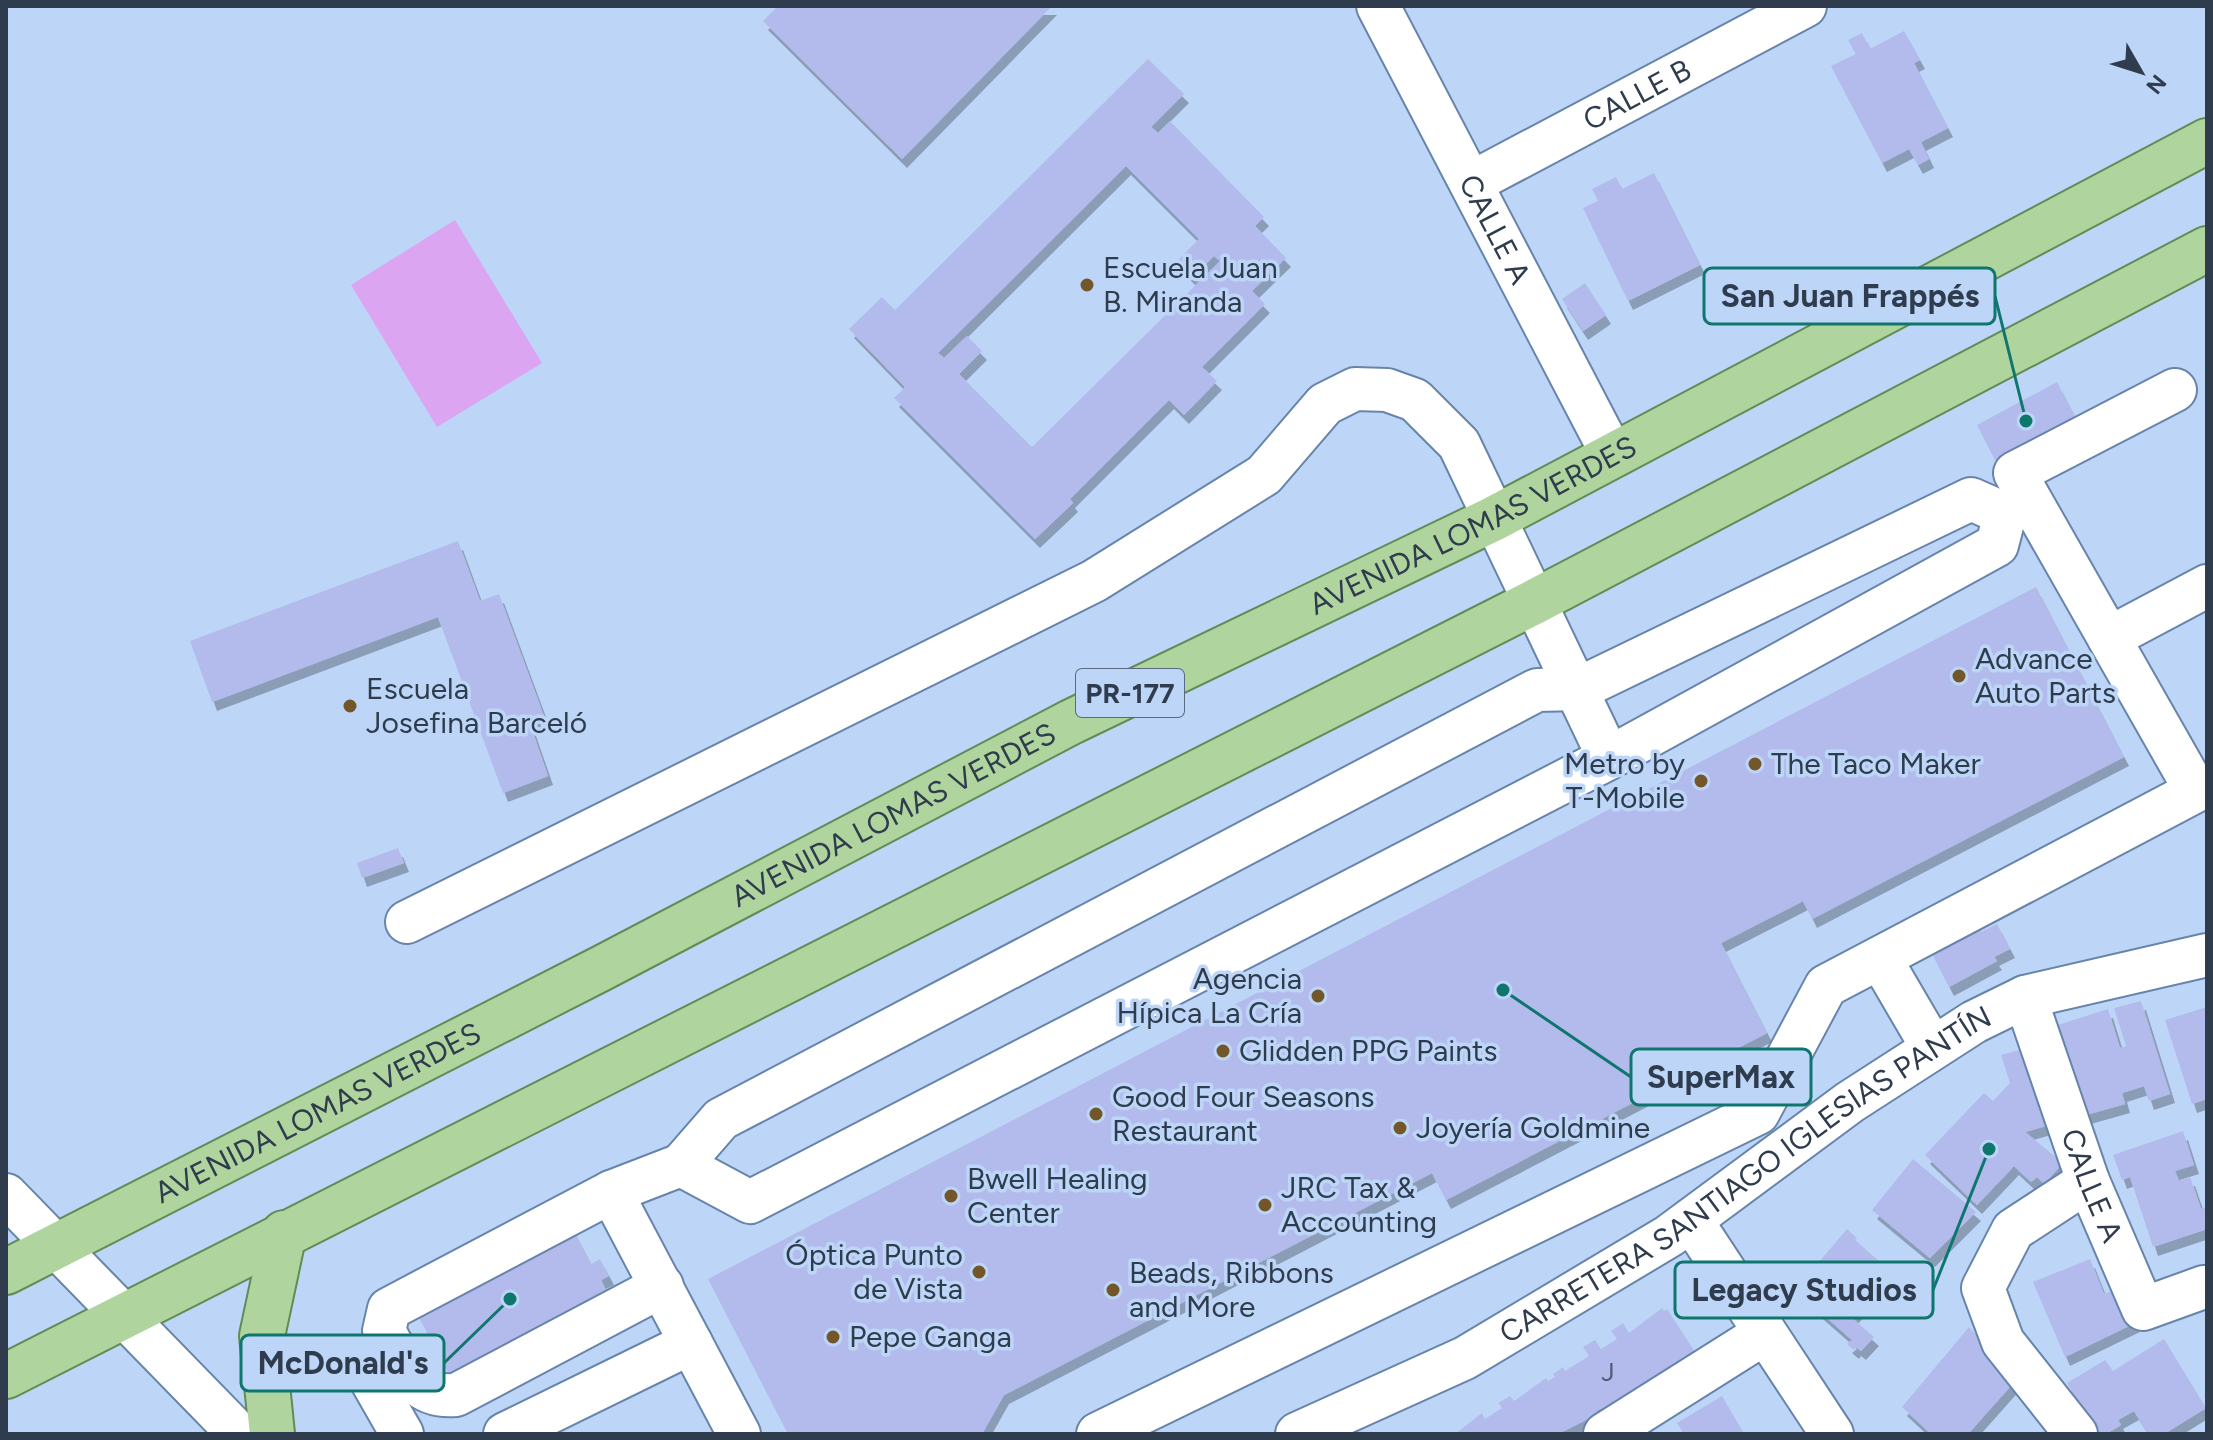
<svg xmlns="http://www.w3.org/2000/svg" width="2213" height="1440" font-family="Figtree,sans-serif">
<style>
.pitch{fill:#dba5f2}
.building{fill:#b2bbeb;fill-rule:evenodd;filter:url(#shadow)}
.lines{fill:none;stroke-linecap:round;stroke-linejoin:round}
.minor-casing{stroke:#6784ab;stroke-width:46}
.major-casing{stroke:#618c57;stroke-width:48}
.minor{stroke:#fff;stroke-width:42}
.major{stroke:#b0d49d;stroke-width:44}
.poi-dot{fill:#735629;stroke:#bdd6f8;stroke-width:3}
.labels{text-anchor:middle;stroke-width:7;stroke-linejoin:round;paint-order:stroke}
.number-label{font-size:26px;fill:#505c74}
.shield{fill:#bdd6f8;stroke:#5a6a80;stroke-width:2}
.shield-label{font-size:28px;font-weight:bold;fill:#2f3c4d}
.street-label{font-size:30px;fill:#2f3c4d;stroke:#bdd6f8}
.poi-label{font-size:30px;fill:#2f3c4d;stroke:#bdd6f8;text-anchor:start}
.leader{fill:none;stroke:#0f766e;stroke-width:3}
.callout-dot{fill:#0f766e;stroke:#bdd6f8;stroke-width:3}
.callout{fill:#bdd6f8;stroke:#0f766e;stroke-width:3}
.callout-label{font-size:32px;text-anchor:middle;font-weight:bold;fill:#2f3c4d}
</style>
<defs>
<filter id="shadow"><feDropShadow dx="5" dy="9" stdDeviation="0" flood-color="#0004"/></filter>
</defs>
<rect width="100%" height="100%" fill="#bdd6f8"/>
<path class="pitch" d="M455,220L542,363L437,427L351,285Z"/>
<g class="building">
<path d="M778,6H1052L902,159L763,21Z"/>
<path d="M1904,31L1920,60L1914,63L1948,128L1921,142L1929,159L1918,165L1909,149L1882,163L1831,66L1856,54L1848,40L1862,33L1870,49Z"/>
<path d="M1148,59L1184,94L1151,127L1158,133L1170,121L1264,217L1255,226L1286,258L1252,291L1265,304L1202,367L1217,381L1184,415L1169,400L1070,499L1073,503L1035,539L894,398L905,387L849,329L882,297L895,310ZM1126,166L1199,239L1176,262L1192,278L1214,256L1220,261L1032,447L959,374L982,351L967,336L944,358L938,353Z"/>
<path d="M1654,173L1700,265L1628,301L1583,208L1598,201L1592,189L1616,177L1622,189Z"/>
<path d="M1585,283L1606,315L1583,331L1562,299Z"/>
<path d="M2057,382L2075,417L1995,460L1977,425Z"/>
<path d="M458,541L480,601L499,594L545,719L530,724L548,776L503,793L438,617L212,702L190,641Z"/>
<path d="M2036,587L2124,757L1812,919L1803,901L1721,943L1767,1033L1446,1200L1432,1173L1004,1395L982,1434H788L708,1279Z"/>
<path d="M398,848L404,863L362,878L357,863Z"/>
<path d="M1997,924L2010,949L1994,957L1997,961L1949,987L1932,954L1980,928L1981,932Z"/>
<path d="M2141,1001L2170,1094L2149,1101L2144,1086L2122,1093L2125,1104L2086,1115L2058,1025L2108,1009L2120,1048L2126,1046L2114,1008Z"/>
<path d="M2207,1007V1099L2192,1104L2165,1020Z"/>
<path d="M2034,1046L2056,1123L2025,1132L2063,1163L2044,1184L2037,1177L2031,1182L2014,1166L1977,1205L1925,1155L1984,1093L1993,1101L2010,1083L2001,1055Z"/>
<path d="M2183,1131L2194,1165L2175,1171L2179,1181L2190,1177L2201,1209L2207,1207V1229L2153,1247L2130,1177L2122,1180L2113,1155Z"/>
<path d="M1913,1159L1976,1212L1930,1258L1872,1210Z"/>
<path d="M568,1220L591,1264L600,1259L609,1276L601,1280L608,1295L453,1382L412,1304Z"/>
<path d="M1847,1229L1857,1238L1855,1240L1888,1269L1891,1265L1905,1278L1877,1310L1866,1301L1851,1317L1874,1337L1861,1351L1856,1347L1854,1350L1847,1344L1852,1340L1795,1290Z"/>
<path d="M2090,1259L2104,1294L2120,1287L2135,1323L2065,1357L2033,1282Z"/>
<path d="M1662,1308L1664,1311L1667,1309L1695,1352L1681,1365L1678,1362L1664,1374L1663,1371L1659,1373L1664,1381L1621,1414L1612,1400L1611,1405L1598,1410L1592,1417L1558,1434H1455L1482,1413L1485,1419L1502,1408L1498,1403L1510,1396L1514,1401L1546,1378L1548,1381L1555,1377L1553,1374L1563,1367L1565,1371L1589,1356L1583,1347L1595,1340L1601,1349L1617,1339L1611,1331L1623,1323L1629,1333Z"/>
<path d="M1969,1327L2017,1379L1968,1434H1931L1902,1407Z"/>
<path d="M2164,1339L2206,1408L2164,1434H2148L2134,1411L2118,1420L2121,1425L2106,1434H2098L2067,1383L2105,1360L2113,1371Z"/>
<path d="M1722,1396L1744,1434H1684L1677,1423Z"/>
</g>
<g class="lines">
<defs>
<g id="minor">
<path id="s1" d="M1378,6L1612,454"/>
<path id="s2" d="M1471,183L1805,6"/>
<path d="M1971,499L2005,514L1997,545L1609,758L750,1202L681,1165L721,1119L1537,690L1578,689Z"/>
<path d="M2109,638L2207,586"/>
<path d="M407,922L1094,581L1264,475L1325,404L1355,389L1387,390L1415,400L1459,444L1609,758"/>
<path d="M1880,958L1932,1047"/>
<path id="s3" d="M2025,997L2088,1181L2143,1309L2204,1287"/>
<path d="M611,1192L739,1434"/>
<path d="M6,1195L239,1434"/>
<path d="M1691,1220L1832,1434"/>
<path d="M662,1286L456,1395C412,1399 403,1364 384,1331L389,1309L611,1192L681,1165"/>
<path d="M393,1348L362,1364L402,1434"/>
<path d="M505,1434L691,1343"/>
<path d="M1098,1434L1758,1113L1826,986L2196,791L2015,473L2175,390"/>
<path id="s4" d="M1297,1434L1465,1358L1669,1236L1850,1102L1974,1022L2025,997L2207,955"/>
<path d="M1605,1434L1765,1333"/>
<path d="M2076,1434L2003,1342L1983,1288L2013,1230L2088,1181"/>
</g>
<g id="major">
<path id="s5" d="M6,1272L602,968L1071,722L1493,519L2207,141"/>
<path d="M6,1376L1536,601L2207,249"/>
<path d="M272,1434L262,1336L284,1233"/>
</g>
</defs>
<use href="#minor" class="minor-casing"/>
<use href="#major" class="major-casing"/>
<use href="#minor" class="minor"/>
<use href="#major" class="major"/>
</g>
<g class="poi-dot">
<circle cx="1087" cy="285" r="8"/>
<circle cx="1959" cy="676" r="8"/>
<circle cx="350" cy="706" r="8"/>
<circle cx="1755" cy="764" r="8"/>
<circle cx="1701" cy="781" r="8"/>
<circle cx="1318" cy="996" r="8"/>
<circle cx="1223" cy="1051" r="8"/>
<circle cx="1096" cy="1114" r="8"/>
<circle cx="1400" cy="1128" r="8"/>
<circle cx="951" cy="1196" r="8"/>
<circle cx="1265" cy="1205" r="8"/>
<circle cx="979" cy="1272" r="8"/>
<circle cx="1113" cy="1290" r="8"/>
<circle cx="833" cy="1337" r="8"/>
</g>
<g class="labels">
<g class="number-label">
<text x="1608" y="1381">J</text>
</g>
<rect class="shield" x="1076" y="669" width="108" height="48" rx="6"/>
<g class="shield-label">
<text x="1130" y="703">PR-177</text>
</g>
<g class="street-label">
<text dy="10" stroke="none"><textPath href="#s2" startOffset="188">CALLE B</textPath></text>
<text dy="10" stroke="none"><textPath href="#s1" startOffset="252">CALLE A</textPath></text>
<text dy="10" stroke="none"><textPath href="#s5" startOffset="1646">AVENIDA LOMAS VERDES</textPath></text>
<text dy="10" stroke="none"><textPath href="#s5" startOffset="998">AVENIDA LOMAS VERDES</textPath></text>
<text dy="10" stroke="none"><textPath href="#s5" startOffset="350">AVENIDA LOMAS VERDES</textPath></text>
<text dy="10" stroke="none"><textPath href="#s4" startOffset="520">CARRETERA SANTIAGO IGLESIAS PANTÍN</textPath></text>
<text dy="10" stroke="none"><textPath href="#s3" startOffset="200">CALLE A</textPath></text>
</g>
<g class="poi-label">
<text x="1103" y="278">Escuela Juan<tspan x="1103" dy="34">B. Miranda</tspan></text>
<text x="1975" y="669">Advance<tspan x="1975" dy="34">Auto Parts</tspan></text>
<text x="366" y="699">Escuela<tspan x="366" dy="34">Josefina Barceló</tspan></text>
<text x="1685" y="774" text-anchor="end">Metro by<tspan x="1685" dy="34">T-Mobile</tspan></text>
<text x="1771" y="774">The Taco Maker</text>
<text x="1302" y="989" text-anchor="end">Agencia<tspan x="1302" dy="34">Hípica La Cría</tspan></text>
<text x="1239" y="1061">Glidden PPG Paints</text>
<text x="1112" y="1107">Good Four Seasons<tspan x="1112" dy="34">Restaurant</tspan></text>
<text x="1416" y="1138">Joyería Goldmine</text>
<text x="967" y="1189">Bwell Healing<tspan x="967" dy="34">Center</tspan></text>
<text x="1281" y="1198">JRC Tax &amp;<tspan x="1281" dy="34">Accounting</tspan></text>
<text x="963" y="1265" text-anchor="end">Óptica Punto<tspan x="963" dy="34">de Vista</tspan></text>
<text x="1129" y="1283">Beads, Ribbons<tspan x="1129" dy="34">and More</tspan></text>
<text x="849" y="1347">Pepe Ganga</text>
</g>
</g>
<path class="leader" d="M2026 421L1995 296M1503 990L1631 1077M1989 1149L1933 1290M510 1299L444 1363"/>
<g class="callout-dot">
<circle cx="2026" cy="421" r="8"/>
<circle cx="1503" cy="990" r="8"/>
<circle cx="1989" cy="1149" r="8"/>
<circle cx="510" cy="1299" r="8"/>
</g>
<g class="callout">
<rect x="1704" y="268" width="291" height="56" rx="8"/>
<rect x="1631" y="1049" width="180" height="56" rx="8"/>
<rect x="1675" y="1262" width="258" height="56" rx="8"/>
<rect x="241" y="1335" width="203" height="56" rx="8"/>
</g>
<g class="callout-label">
<text x="1850" y="307">San Juan Frappés</text>
<text x="1721" y="1088">SuperMax</text>
<text x="1804" y="1301">Legacy Studios</text>
<text x="343" y="1374">McDonald's</text>
</g>
<rect width="2213" height="1440" fill="none" stroke="#2f3c4d" stroke-width="16"/>
<g transform="translate(2141 72) rotate(129)" stroke="#bdd6f8" stroke-width="6" paint-order="stroke">
<path d="M0-6L14 30L0 20L-14 30Z" fill="#2f3c4d"/>
<text y="-12" font-size="22" font-weight="bold" text-anchor="middle" fill="#2f3c4d">N</text>
</g>
</svg>
